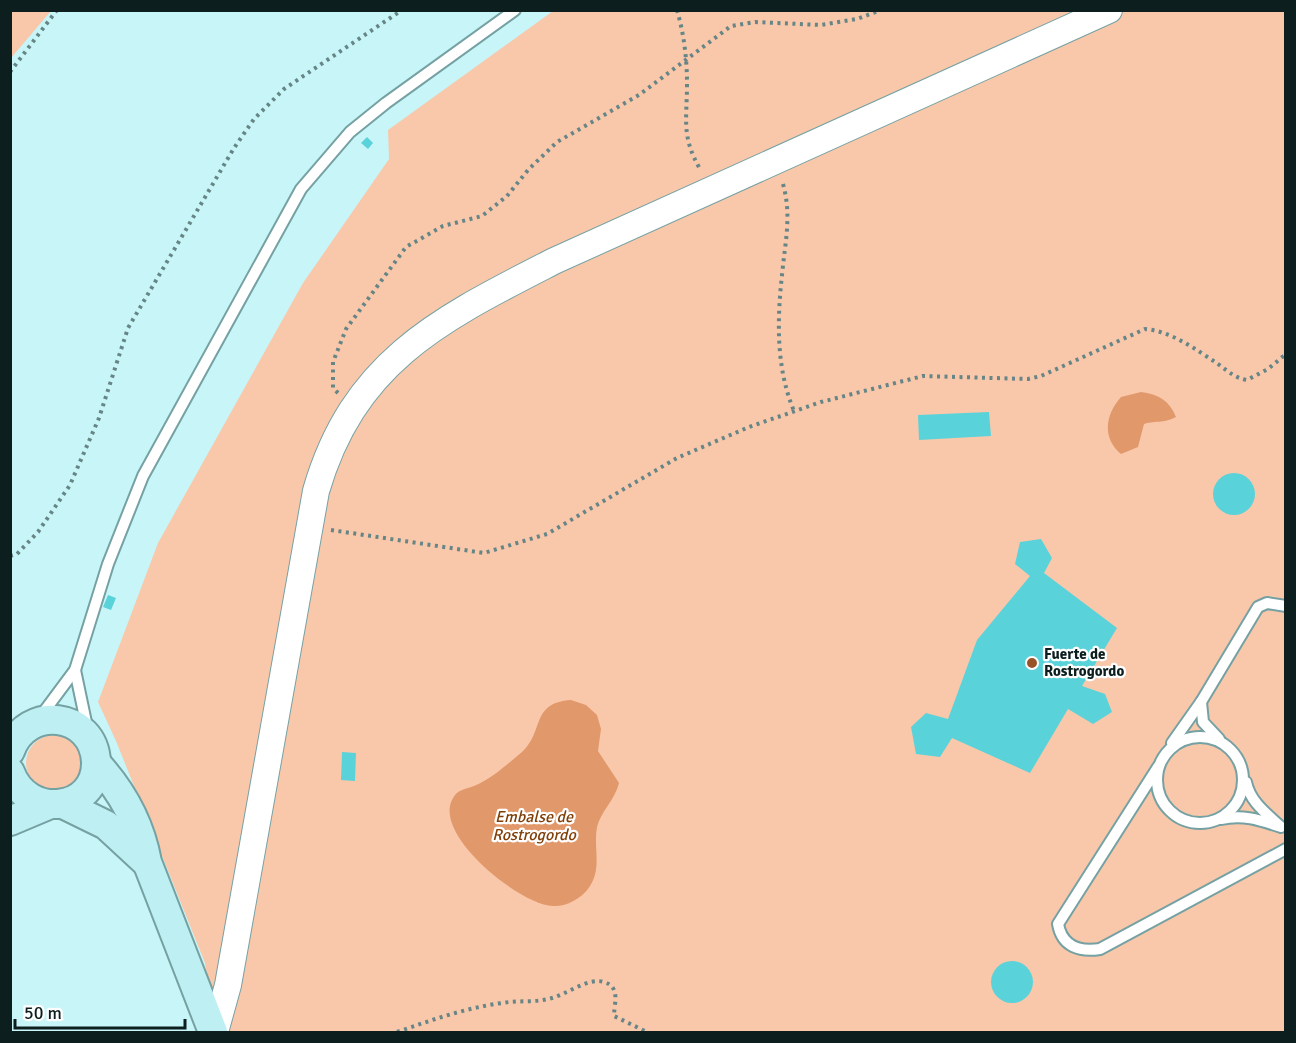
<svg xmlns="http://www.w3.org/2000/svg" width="1296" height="1043" font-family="Signika,sans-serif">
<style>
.green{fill:#f9c8ab}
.water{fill:#e1986b}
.building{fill:#5ad2d9}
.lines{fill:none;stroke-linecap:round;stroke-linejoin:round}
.service-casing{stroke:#76a1a3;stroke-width:14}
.tertiary-casing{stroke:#76a1a3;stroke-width:28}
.secondary-casing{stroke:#76a1a3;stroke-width:32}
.path{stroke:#668586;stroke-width:4;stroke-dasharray:3 4.5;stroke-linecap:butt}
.service{stroke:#fff;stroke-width:10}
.tertiary{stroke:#fff;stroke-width:26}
.secondary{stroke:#bef0f3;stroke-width:28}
.poi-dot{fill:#985426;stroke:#fff;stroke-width:2}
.labels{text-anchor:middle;stroke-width:4.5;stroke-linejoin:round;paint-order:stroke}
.poi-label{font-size:15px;font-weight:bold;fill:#0d1e1f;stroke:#fff;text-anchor:start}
.water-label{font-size:16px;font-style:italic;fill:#813e07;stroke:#fff}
</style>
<rect width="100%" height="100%" fill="#c8f5f7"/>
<g class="green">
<path d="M11,10L51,11L11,58L10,11Z"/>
<path d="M553,11H1285V1032H225L212,1005L205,963L116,741L98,702L158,543L303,283L389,159L388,130Z"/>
<circle cx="54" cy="763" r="28"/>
</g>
<g class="water">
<path d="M1141,392C1158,394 1170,401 1176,417C1161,424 1158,420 1144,424L1138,447L1121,454C1102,438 1105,415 1121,397Z"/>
<path d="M571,700L586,705L597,715L601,729L598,751L619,783C615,800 601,811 597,827C593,849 603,869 588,889C580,899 566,907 553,906C520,905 434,836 452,800C457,789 464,790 474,786C493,778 506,765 522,752C545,731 530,703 571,700Z"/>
</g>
<g class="building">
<path d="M367,137L373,143L368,149L361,143Z"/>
<path d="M989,412L991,436L919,440L918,415Z"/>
<circle cx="1234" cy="494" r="21"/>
<path d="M1041,539L1052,558L1044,573L1117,628L1082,686L1105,694L1112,712L1093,724L1068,709L1030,773L952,738L940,757L916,754L911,727L926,713L948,719L977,640L1030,576L1015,564L1020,542Z"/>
<path d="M108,595L116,598L111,610L103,607Z"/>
<path d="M342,752L356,753L355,781L341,780Z"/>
<circle cx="1012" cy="982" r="21"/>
</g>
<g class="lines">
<defs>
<g id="service">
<path d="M75,670L87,727"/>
<path d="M1201,702L1203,722L1219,739"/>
<path d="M40,717L75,670L108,564L143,476L301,189L350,132L386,103L515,10"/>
<circle cx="1200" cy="780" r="43"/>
<path d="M1172,743L1201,702L1258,607L1267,603L1286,606"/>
<path d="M1158,767L1058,924C1062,947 1080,952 1100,949L1286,849"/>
<path d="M1221,819C1243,814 1260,820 1281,827C1267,814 1250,802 1246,782"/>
</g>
<path id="tertiary" d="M215,1032L228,985L316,491C354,360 441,319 554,261L1109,10"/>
<g id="secondary">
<path d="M10,751C26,704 94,712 96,762C97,812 27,820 10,772"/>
<path d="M96,763C123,792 140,824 147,862L213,1032"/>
<path d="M63,804L106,825L146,862"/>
<path d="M10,821L48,805"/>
</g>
</defs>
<use href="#service" class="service-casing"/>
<use href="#tertiary" class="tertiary-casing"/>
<use href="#secondary" class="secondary-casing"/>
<g class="path">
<path d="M677,10C684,34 687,59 687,84C687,120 681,136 700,169"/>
<path d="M10,72L57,10"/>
<path d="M783,184C792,216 785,242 782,275C777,321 776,368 794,411"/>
<path d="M338,393L333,388V362L346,329L406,247L443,226L482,216L507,196L528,170L557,142L639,95L731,26L755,22L821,25L857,19L881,10"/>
<path d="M331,530L484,553L547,534L677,458L749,427L821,402L923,376L1028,379L1041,376L1145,329C1171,331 1197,350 1218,364C1229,372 1235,378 1247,380L1268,369L1286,354"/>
<path d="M10,556L17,554L38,532L70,485L99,418L128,328L234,148L254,119L284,89L402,10"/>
<path d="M397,1032C432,1020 465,1008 502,1003C519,1000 536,1003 552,998C567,994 589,977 604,982C621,987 614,1004 614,1016L647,1032"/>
</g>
<use href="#service" class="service"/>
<use href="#tertiary" class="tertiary"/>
<use href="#secondary" class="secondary"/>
</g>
<circle class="poi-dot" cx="1032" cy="663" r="6"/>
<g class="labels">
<g class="poi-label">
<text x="1044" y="659">Fuerte de<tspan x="1044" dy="17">Rostrogordo</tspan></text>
</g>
<g class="water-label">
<text x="534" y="822">Embalse de<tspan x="534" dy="18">Rostrogordo</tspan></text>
</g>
</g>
<rect width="1296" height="1043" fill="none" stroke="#0d1e1f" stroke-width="24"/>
<path d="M15 1019v9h170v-9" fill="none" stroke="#0d1e1f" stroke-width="3"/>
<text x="24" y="1019" font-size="18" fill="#0d1e1f" stroke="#ffffff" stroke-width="4.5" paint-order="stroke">50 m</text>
</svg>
